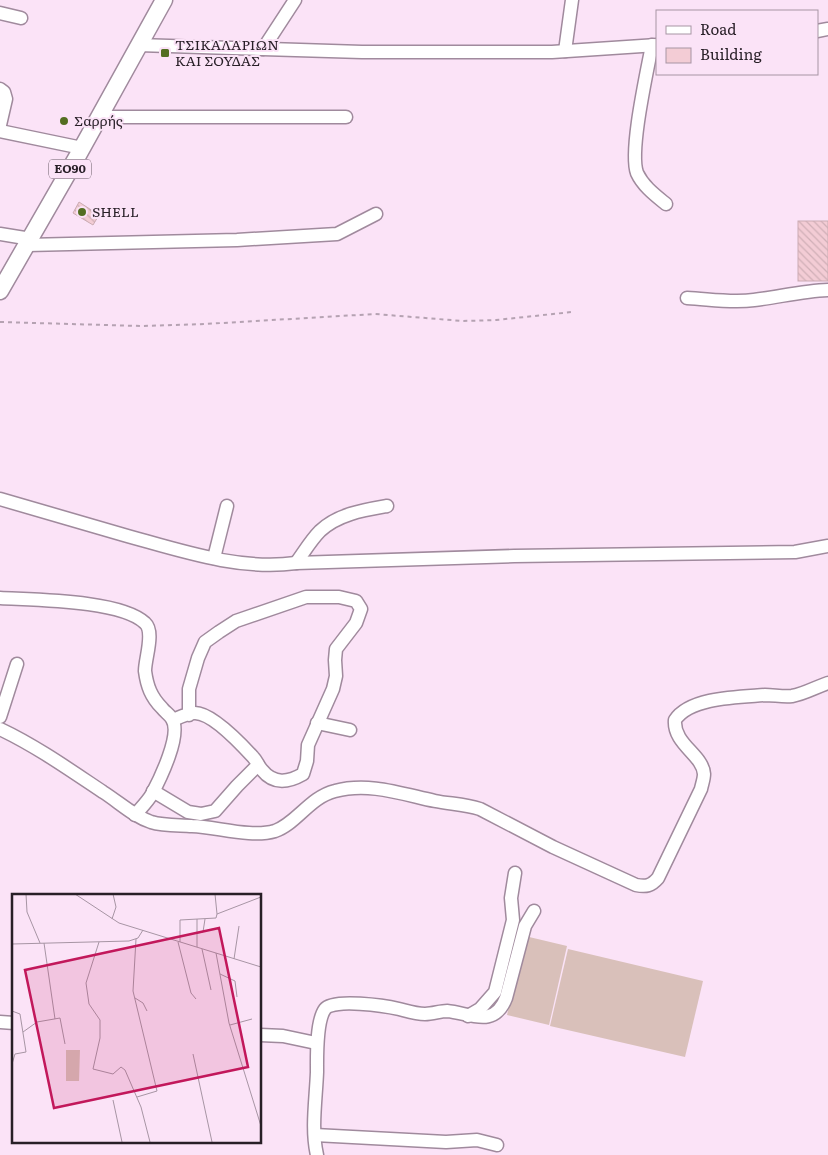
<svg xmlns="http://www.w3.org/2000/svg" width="828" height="1155" font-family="Literata,serif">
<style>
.pitch{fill:#d9c0ba}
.building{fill:url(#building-back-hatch);stroke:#cbacb3}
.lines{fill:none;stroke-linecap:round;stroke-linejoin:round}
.minor-casing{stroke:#a08a9d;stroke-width:15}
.major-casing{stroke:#a08a9d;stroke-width:19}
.path{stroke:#b5a2b2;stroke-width:2;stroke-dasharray:4 4;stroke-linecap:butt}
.minor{stroke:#fff;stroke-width:12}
.major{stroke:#fff;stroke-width:16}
.poi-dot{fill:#536e21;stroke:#fbe3f7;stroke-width:2}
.labels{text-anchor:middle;stroke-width:4;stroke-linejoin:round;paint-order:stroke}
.shield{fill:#fbe3f7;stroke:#675a65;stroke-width:1}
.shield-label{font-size:12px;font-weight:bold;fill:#281f27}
.poi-label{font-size:14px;fill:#281f27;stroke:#fbe3f7;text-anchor:start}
.inset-road{fill:none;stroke:#a795a4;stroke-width:1}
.view{fill:#c2185b;fill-opacity:0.15;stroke:#c2185b;stroke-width:2.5}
.inset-edge{fill:none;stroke:#281f27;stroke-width:2.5}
</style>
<defs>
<pattern id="building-back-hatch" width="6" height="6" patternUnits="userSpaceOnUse" patternTransform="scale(1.25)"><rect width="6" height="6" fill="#f3ccd5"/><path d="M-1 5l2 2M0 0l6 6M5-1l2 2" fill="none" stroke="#d0afb7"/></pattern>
</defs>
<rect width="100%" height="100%" fill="#fbe3f7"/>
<g class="pitch">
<path d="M525,936L567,946L549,1025L507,1015Z"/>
<path d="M568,949L703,981L685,1057L550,1026Z"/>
</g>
<g class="building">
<path d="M79,202L99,215L93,225L73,213Z"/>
<rect x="798" y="221" width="30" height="60"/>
</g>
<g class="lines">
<defs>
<g id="minor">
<path d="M0,13L21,18"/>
<path d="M817,31L828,29"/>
<path d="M138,45L362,52H552L657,45"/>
<path d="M652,45C647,72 629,151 637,173C643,186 655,195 666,204"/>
<path d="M263,49L295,0"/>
<path d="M565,51L572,0"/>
<path d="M0,89L4,92L6,99L0,125"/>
<path d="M99,117H346"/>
<path d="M0,131L82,148"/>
<path d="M0,234L31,239"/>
<path d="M27,245L237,240L337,234L376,214"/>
<path d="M687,298C709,299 731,303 754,300C779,297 803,291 828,290"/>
<path d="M0,499C41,511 83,523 124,535C179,550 239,571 296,563L514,556L795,552L828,546"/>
<path d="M214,558L227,506"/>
<path d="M296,563C304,552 311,540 320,531C338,514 364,510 387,506"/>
<path d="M0,598C34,600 121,600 145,623C155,632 145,658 145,671C147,686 151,697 162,708C165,712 170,715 172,719C182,734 160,779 152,794C148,801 141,808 135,815"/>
<path d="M0,717L17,664"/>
<path d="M173,720C180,717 188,713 195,713C212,713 242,745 253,757C257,761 258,766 262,770C274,785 289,782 303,774L307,761L308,745L333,689L336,676L335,660L336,649L356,623L361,609L356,601L339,597H306L236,621L219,632L205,642L198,658L189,689V715"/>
<path d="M317,723L350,730"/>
<path d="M0,729C36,746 70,770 103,792C119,802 133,816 151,822C164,826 179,825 192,826C217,827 251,838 275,831C296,824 310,797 335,791C369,782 402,794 435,801C450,804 465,804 480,809L553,847L636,885C646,887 651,886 658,878L701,789C702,784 704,779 704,774C703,755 673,744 675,720C690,697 739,697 765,695C774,695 783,697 792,696C804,694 816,687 828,683"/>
<path d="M153,791L188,812L201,814L215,811L237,786L258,765"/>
<path d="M468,1016L480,1009L495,992L513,920L511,898L515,873"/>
<path d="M0,1022L14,1023"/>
<path d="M260,1035L283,1036L316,1043"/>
<path d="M315,1135L446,1142L477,1140L497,1145"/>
<path d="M317,1155C311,1129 316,1099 317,1072C317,1057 316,1021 325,1009C333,998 386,1006 399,1009C407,1011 416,1014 425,1014C433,1014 440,1011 447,1011C470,1013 494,1029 506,998L525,926L534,911"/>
</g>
<path id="major" d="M0,291L77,157L164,0"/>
</defs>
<use href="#minor" class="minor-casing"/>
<use href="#major" class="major-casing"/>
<path class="path" d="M0,322L141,326L205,324L375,314L463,321L496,320L572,312"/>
<use href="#minor" class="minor"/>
<use href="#major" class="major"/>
</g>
<g class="poi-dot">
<rect x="160" y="48" width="10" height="10" rx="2.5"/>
<circle cx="64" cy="121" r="5"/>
<circle cx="82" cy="212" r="5"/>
</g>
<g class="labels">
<rect class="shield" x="49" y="159.5" width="42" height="19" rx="4"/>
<g class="shield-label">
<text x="70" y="173">ΕΟ90</text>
</g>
<g class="poi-label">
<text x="175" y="50">ΤΣΙΚΑΛΑΡΙΩΝ<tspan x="175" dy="16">ΚΑΙ ΣΟΥΔΑΣ</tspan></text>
<text x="74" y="126">Σαρρής</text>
<text x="92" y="217">SHELL</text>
</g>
</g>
<g transform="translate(12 894)">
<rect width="249" height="249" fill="#fbe3f7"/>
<path d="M54,156H68L67,187H54Z" fill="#d9c0ba"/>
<path class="inset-road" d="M14,0L15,18L28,49M63,0L107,29L249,73M203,0L205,20M100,25L104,13L101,0M185,25V53M185,39L191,38L193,25M124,45L121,97L145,197L125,203M87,48L74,89L77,110L88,126V144L81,175L101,180L109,173L113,176L129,213L138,248M166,48L179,99L184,105M168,48V26L204,24L205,20L249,3M32,49L43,125M0,50L117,47L126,44L131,36M190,55L199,96M204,59L217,129L249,232M222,65L227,32M208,80L223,87L225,103M123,104L131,109L135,117M0,117L8,120L14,158L3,160L0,170M218,131L240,125M11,138L25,128L48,124L53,150M181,160L200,248M101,206L110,248"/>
<path class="view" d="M207,34L236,173L42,214L13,76Z"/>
<rect width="249" height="249" class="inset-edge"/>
</g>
<rect x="656" y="10" width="162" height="65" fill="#fbe3f7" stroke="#a795a4"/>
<rect x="666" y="26" width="25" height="8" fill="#ffffff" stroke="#a795a4"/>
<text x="700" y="35" font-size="15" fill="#281f27">Road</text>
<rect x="666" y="48" width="25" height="15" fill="#f3ccd5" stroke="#a795a4"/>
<text x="700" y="60" font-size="15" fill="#281f27">Building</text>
</svg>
